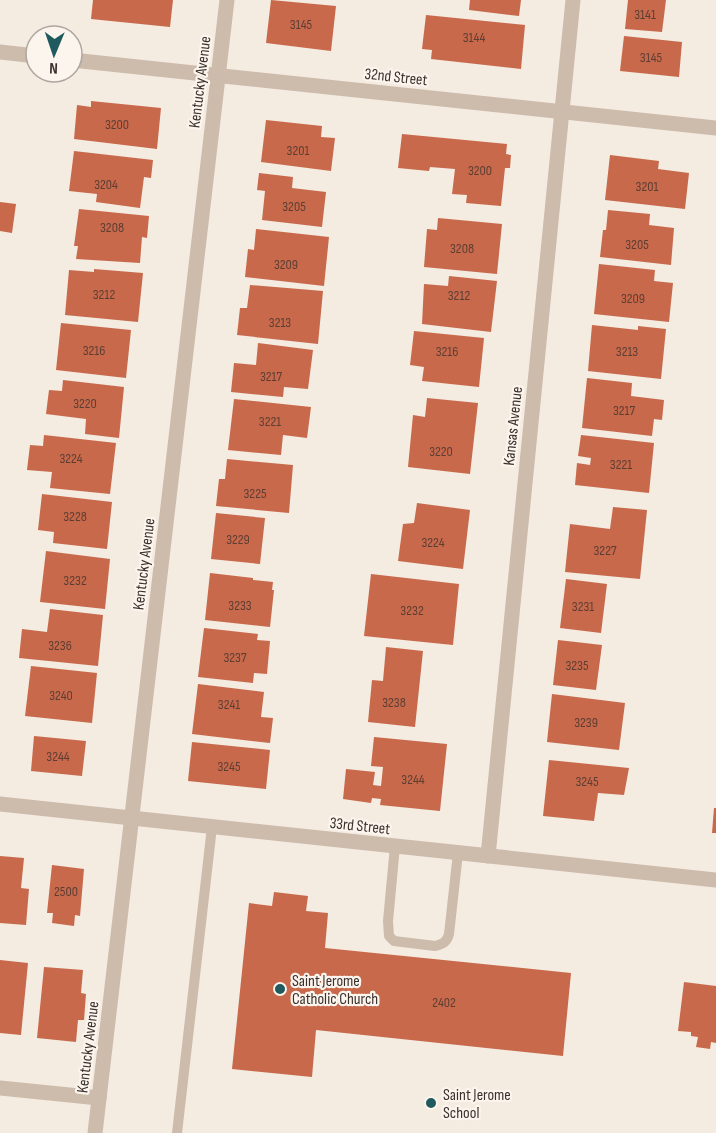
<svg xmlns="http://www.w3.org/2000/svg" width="716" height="1133" font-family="'Sofia Sans Condensed',sans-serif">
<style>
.building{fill:#c8694b}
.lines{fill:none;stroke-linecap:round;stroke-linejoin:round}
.lane{stroke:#cdbbac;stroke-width:10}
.street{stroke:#cdbbac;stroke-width:15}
.poi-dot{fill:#1f5a5e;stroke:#fbf5ee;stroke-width:2}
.labels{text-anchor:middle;stroke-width:4.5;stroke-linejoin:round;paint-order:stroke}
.number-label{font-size:14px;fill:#5e3e33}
.street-label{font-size:16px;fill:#3b302b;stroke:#fbf5ee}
.poi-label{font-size:16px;fill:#3b302b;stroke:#fbf5ee;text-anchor:start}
</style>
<rect width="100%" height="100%" fill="#f4ebe1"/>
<g class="building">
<path d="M93,0H173L170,27L91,19Z"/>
<path d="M271,0L336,6L331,51L266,43Z"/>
<path d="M470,0H521L519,16L469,10Z"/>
<path d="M628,0H666L662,32L625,29Z"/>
<path d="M426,15L525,25L521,69L431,59L432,50L422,49Z"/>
<path d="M624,36L682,42L679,77L620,71Z"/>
<path d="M91,101L161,108L157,149L74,139L77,105L91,107Z"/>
<path d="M266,120L322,126L321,137L335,138L331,171L261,162Z"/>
<path d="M402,134L507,144L506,154L511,155L510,168H505L501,206L466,203L467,195L452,194L455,169L430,167L429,171L398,168Z"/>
<path d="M74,151L153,160L151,178L144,177L140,208L96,202L97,194L69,191Z"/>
<path d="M610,155L659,161L658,169L689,173L685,209L605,200Z"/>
<path d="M259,173L293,177L292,188L326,192L322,227L262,220L265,191L257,190Z"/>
<path d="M0,202L16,204L12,233L0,231Z"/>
<path d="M79,209L149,216L147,238L142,237L140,263L76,259L78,246H74Z"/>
<path d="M608,210L650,214L649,225L674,228L671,265L600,257L603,230H606Z"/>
<path d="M438,218L502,224L497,274L424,267L427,229L437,230Z"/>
<path d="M256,229L329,237L324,286L245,277L248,249L254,250Z"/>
<path d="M599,264L655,270L654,281L673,283L669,322L594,314Z"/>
<path d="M94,269L143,273L138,322L65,315L69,270L94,272Z"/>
<path d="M449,276L497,281L491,332L422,324L424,284L448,286Z"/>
<path d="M250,285L323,291L318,344L237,335L240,308H247Z"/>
<path d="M61,323L131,330L126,378L56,370Z"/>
<path d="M592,325L638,330V326L666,329L661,379L588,371Z"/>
<path d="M414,331L484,338L479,387L422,381L424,367L410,365Z"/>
<path d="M258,343L313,350L308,389L284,387L283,397L231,392L234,363L256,365Z"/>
<path d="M587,378L632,383L631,396L664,400L662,420L654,419L652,436L582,428Z"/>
<path d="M63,380L124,387L119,438L85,434L86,419L46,414L49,390L62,391Z"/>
<path d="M427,398L478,403L470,474L408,467L413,415L425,417Z"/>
<path d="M234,399L311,407L307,438L283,435L281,455L228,450Z"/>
<path d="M44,435L116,443L110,494L50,488L52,472L27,470L30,445L43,446Z"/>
<path d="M581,435L654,443L649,493L575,485L577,463L590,465L591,458L578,456Z"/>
<path d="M227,459L293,465L289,513L216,506L219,479H225Z"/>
<path d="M42,494L112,502L107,549L53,543L54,532L38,530Z"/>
<path d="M417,503L470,510L463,569L398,561L403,524L414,523Z"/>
<path d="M613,507L647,510L640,579L565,572L570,524L610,529Z"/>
<path d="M216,513L265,518L260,564L211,559Z"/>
<path d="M46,551L110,559L105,609L40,602Z"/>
<path d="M210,573L253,578V580L273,582L272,590H274L270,627L205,620Z"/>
<path d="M371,574L459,584L453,645L364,636Z"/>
<path d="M566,579L607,584L601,633L560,628Z"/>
<path d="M50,609L103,615L98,666L19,658L22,629L47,632Z"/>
<path d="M204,628L258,634L257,640L270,641L267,674L254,673L253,683L198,677Z"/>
<path d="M558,640L602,645L596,690L553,685Z"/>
<path d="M386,647L423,651L415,727L368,722L372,680L383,681Z"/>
<path d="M31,666L97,673L92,723L25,716Z"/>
<path d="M198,684L264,692L261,717L273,718L270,743L192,734Z"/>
<path d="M552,694L625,703L619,750L547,742Z"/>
<path d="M34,736L86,741L82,776L31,771Z"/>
<path d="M374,737L447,744L440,811L380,805L381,799L372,798L371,803L343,799L346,769L375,772L373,785L381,786L383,767L371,766Z"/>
<path d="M192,742L270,750L266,789L188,781Z"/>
<path d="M549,760L629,768L624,795L598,793L594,821L543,816Z"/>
<path d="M714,808H716V833H712Z"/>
<path d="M0,856L24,858L21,888L29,889L26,925L0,923Z"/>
<path d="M52,865L84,869L80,916L75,915L74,926L52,923L53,913H47Z"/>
<path d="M274,892L308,896L306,911L328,913L325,948L571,973L563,1056L316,1030L312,1077L232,1069L249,903L272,906Z"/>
<path d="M0,960L28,963L21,1035L0,1033Z"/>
<path d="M44,967L83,970L81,993L86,994L84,1020H78L76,1042L37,1038Z"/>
<path d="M684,982L716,986V1043L711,1042L710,1049L696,1047L698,1037L691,1036V1032L678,1031Z"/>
</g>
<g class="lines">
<g class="lane">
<path d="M395,846L388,921L389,936L394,941L435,946C443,944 447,942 449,934L458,853"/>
<path d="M177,1133L212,827"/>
</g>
<g class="street">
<path d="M0,52L36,56"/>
<path d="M72,60L716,128"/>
<path d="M0,804L716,880"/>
<path d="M488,856L573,0"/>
<path d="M0,1088L99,1098"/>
<path d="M95,1133L227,0"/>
</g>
</g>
<g class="poi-dot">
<circle cx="280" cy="989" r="6"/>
<circle cx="431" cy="1103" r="6"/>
</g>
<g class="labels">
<g class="number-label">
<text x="645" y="19">3141</text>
<text x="301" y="29">3145</text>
<text x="474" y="42">3144</text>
<text x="651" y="62">3145</text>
<text x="117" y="129">3200</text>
<text x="298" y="155">3201</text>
<text x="480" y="175">3200</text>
<text x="106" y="189">3204</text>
<text x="647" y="191">3201</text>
<text x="294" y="211">3205</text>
<text x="112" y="232">3208</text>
<text x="637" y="249">3205</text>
<text x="462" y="253">3208</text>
<text x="286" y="269">3209</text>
<text x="104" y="299">3212</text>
<text x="459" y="300">3212</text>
<text x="633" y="303">3209</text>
<text x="280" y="327">3213</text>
<text x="94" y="355">3216</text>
<text x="447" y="356">3216</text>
<text x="627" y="356">3213</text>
<text x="271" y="381">3217</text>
<text x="85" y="408">3220</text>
<text x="624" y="415">3217</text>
<text x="270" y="426">3221</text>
<text x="441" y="456">3220</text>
<text x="71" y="463">3224</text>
<text x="621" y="469">3221</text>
<text x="255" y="498">3225</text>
<text x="75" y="521">3228</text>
<text x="238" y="544">3229</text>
<text x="433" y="547">3224</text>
<text x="605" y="555">3227</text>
<text x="75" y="585">3232</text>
<text x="240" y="610">3233</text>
<text x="583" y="611">3231</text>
<text x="412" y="615">3232</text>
<text x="60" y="650">3236</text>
<text x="235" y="662">3237</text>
<text x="577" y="670">3235</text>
<text x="61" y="700">3240</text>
<text x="394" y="707">3238</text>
<text x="229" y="709">3241</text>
<text x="586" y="727">3239</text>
<text x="58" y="761">3244</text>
<text x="229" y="771">3245</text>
<text x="413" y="784">3244</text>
<text x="587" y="786">3245</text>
<text x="66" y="896">2500</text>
<text x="444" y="1007">2402</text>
</g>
<g class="street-label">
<text transform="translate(396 76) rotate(6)" y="6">32nd Street</text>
<text transform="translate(199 82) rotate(-83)" y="6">Kentucky Avenue</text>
<text transform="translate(512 426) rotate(-84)" y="6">Kansas Avenue</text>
<text transform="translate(143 564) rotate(-83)" y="6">Kentucky Avenue</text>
<text transform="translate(360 825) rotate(6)" y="6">33rd Street</text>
<text transform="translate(87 1047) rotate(-83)" y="6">Kentucky Avenue</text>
</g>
<g class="poi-label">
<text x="292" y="986">Saint Jerome<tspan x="292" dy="18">Catholic Church</tspan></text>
<text x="443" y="1100">Saint Jerome<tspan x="443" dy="18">School</tspan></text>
</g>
</g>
<g transform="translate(54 54) rotate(182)"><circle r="28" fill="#fbf5ee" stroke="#aea6a0" stroke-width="1.5"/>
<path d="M0-4.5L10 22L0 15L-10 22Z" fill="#1f5a5e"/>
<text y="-9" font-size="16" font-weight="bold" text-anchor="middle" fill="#3b302b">N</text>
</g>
</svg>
